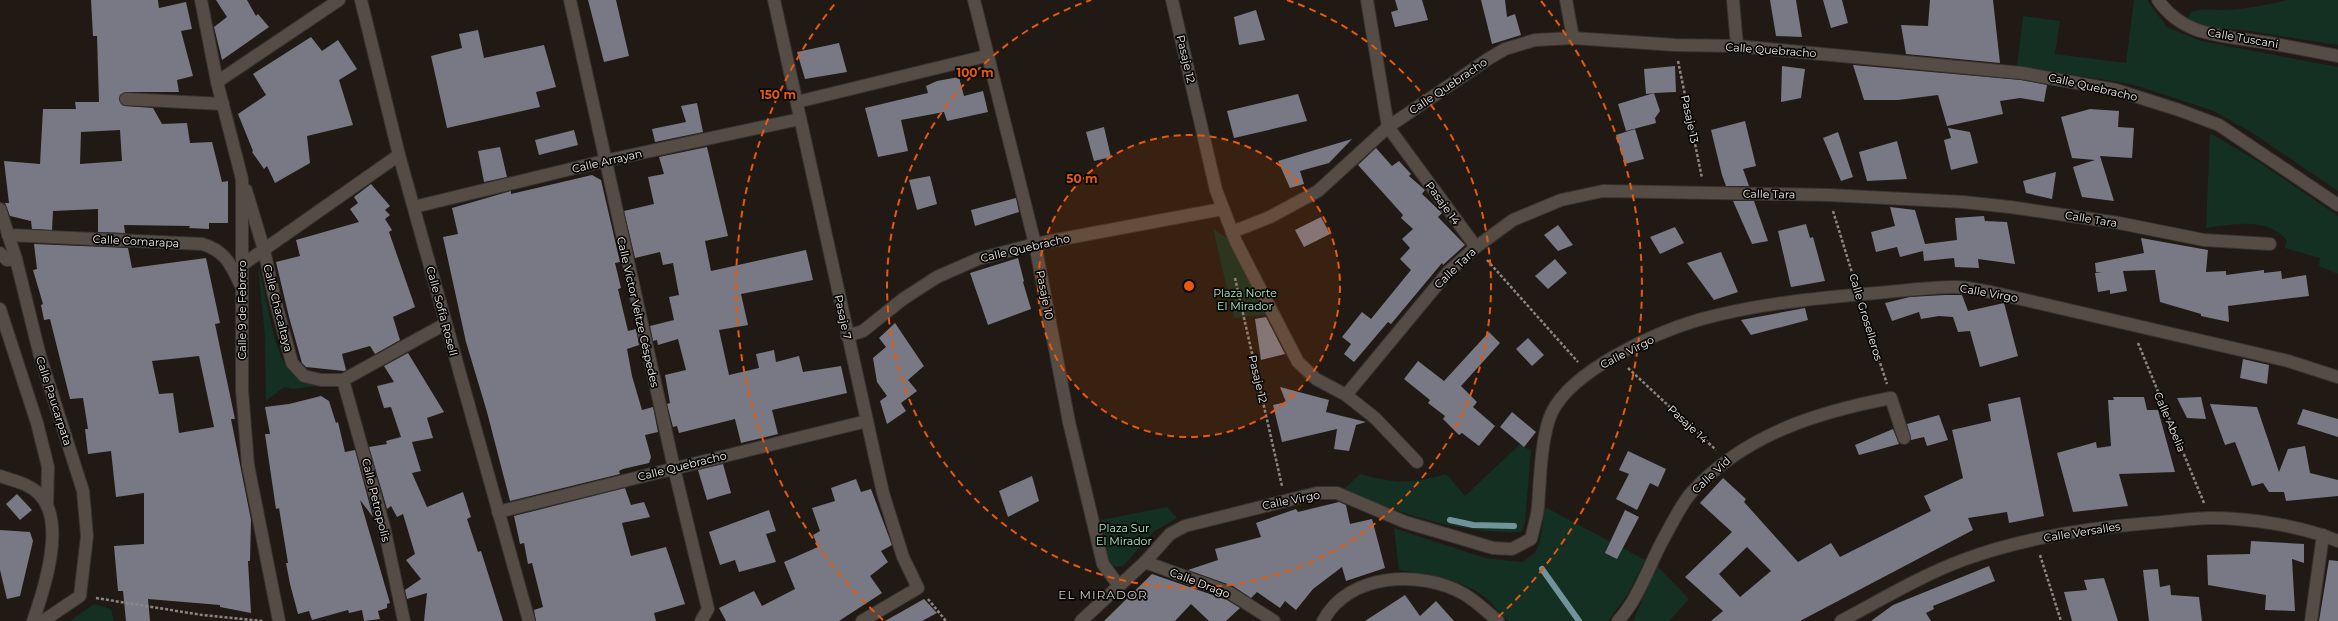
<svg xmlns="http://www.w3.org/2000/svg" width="2338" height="621" font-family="Montserrat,sans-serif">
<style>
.green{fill:#133022}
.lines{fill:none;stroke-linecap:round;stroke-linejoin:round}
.stream{stroke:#71949b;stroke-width:6}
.building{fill:#787984;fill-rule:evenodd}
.minor-casing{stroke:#383330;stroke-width:14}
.path{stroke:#8c8681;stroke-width:2.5;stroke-dasharray:3 2;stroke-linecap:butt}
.minor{stroke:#544c45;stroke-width:12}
.ring{fill:none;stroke:#e8590c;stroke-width:2;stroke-dasharray:7 5}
.labels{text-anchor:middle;stroke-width:3.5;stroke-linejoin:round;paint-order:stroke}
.street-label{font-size:11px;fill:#f2ede9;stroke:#080604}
.park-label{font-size:11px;fill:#acf3cc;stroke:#080604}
.neighbourhood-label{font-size:12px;letter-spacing:1px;fill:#d7cdc4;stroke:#080604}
.centre{fill:#e8590c;stroke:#080604;stroke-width:2}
.ring-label{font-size:12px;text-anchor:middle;font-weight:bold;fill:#e8590c;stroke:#080604;stroke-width:3.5;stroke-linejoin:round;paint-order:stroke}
</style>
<rect width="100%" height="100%" fill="#211a14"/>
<g class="green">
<path d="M2134,0H2147L2167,27L2201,41L2338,67V191L2251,132L2214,111L2131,84L2017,66L2023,16L2060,21L2055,54L2126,63Z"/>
<path d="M2287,0H2338V45L2243,30L2211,29L2188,20L2191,12C2203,8 2213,10 2225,10C2246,9 2267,5 2287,0Z"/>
<path d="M2210,133L2259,162L2338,216V274L2319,266L2320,258L2285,248L2287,240C2266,217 2234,224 2206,228Z"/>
<path d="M1213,229L1227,238L1270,314L1234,318Z"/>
<path d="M258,267C269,298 271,360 298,379C303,383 312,384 318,386L293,389L284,387L266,401L265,336Z"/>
<path d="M1520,444L1531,451L1525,522L1521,532C1458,534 1401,514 1344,489L1360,474C1396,484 1411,484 1446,474L1465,496Z"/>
<path d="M1167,507L1177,518L1153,532L1123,566L1113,567L1110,564L1101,520Z"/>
<path d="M1545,507L1645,560L1628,594L1608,621H1509C1499,615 1494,604 1485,597C1460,579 1429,574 1399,570L1394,528L1485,558L1522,562L1535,553L1540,542Z"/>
<path d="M1657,566L1689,599L1669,621H1633Z"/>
<path d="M94,604L111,609L114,621H70Z"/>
</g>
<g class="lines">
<g class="stream">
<path d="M1450,520L1473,525L1514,526"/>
<path d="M1542,569L1579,621"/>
</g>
</g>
<g class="building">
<path d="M91,0H158L159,8L186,2L192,29L181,31L193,76L177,80L179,92H126L120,95L119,99L122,105L125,106L153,108L162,124L187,123L190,143L212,142L222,182L228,181V223H209V229L189,228L190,226L124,225L125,233L98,232V209L53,211L52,230L32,229L31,221L10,216L5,203H9L4,161L40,164L43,109H76L75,102H99L97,36H93ZM120,130L122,161L80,164L81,132Z"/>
<path d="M216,0H247L256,16L258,14L269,27L222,60L214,27L227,17Z"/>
<path d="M588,0H616L629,56L604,62Z"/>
<path d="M1395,0H1422L1428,20L1395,27L1391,12L1398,10Z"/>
<path d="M1481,0H1505L1507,17L1515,14L1521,35L1492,44Z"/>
<path d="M1770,0H1796L1802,37L1776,36Z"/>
<path d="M1823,0H1842L1848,23L1831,28Z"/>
<path d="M1930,0H1993L2000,63L1906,54L1901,25L1928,26Z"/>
<path d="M1256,10L1265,40L1239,45L1234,17Z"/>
<path d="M478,30L484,58L544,45L556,87L536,92L540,107L447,128L431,56L462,48L459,34Z"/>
<path d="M311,37L322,51L338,40L357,69L339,80L353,125L307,136L310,163L275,183L267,166L264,169L252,152L253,151L238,114L266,95L253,74Z"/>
<path d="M839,43L847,72L805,79L797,52Z"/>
<path d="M1853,65L2021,80L2047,85L2044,102L2020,98L2000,101L2003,114L1947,126L1938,95L1898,100H1864Z"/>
<path d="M1675,66L1676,92L1654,93L1660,111L1655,118L1656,123L1626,131L1618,104L1654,93L1646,94L1644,69Z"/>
<path d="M1782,66L1805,69L1801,98L1781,102Z"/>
<path d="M959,77L964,96L983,91L988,112L947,121L944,112L901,120L908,151L878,157L865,108L928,93L926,86L937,81Z"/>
<path d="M1298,94L1307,121L1234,138L1227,111Z"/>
<path d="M697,103L703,132L655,142L652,129L686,122L681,106Z"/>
<path d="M2090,109L2119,111L2118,127L2134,128L2132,158L2100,156L2114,201L2082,197L2073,167L2095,160L2072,158L2061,117Z"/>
<path d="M1745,121L1756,166L1743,169L1749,186H1726L1722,175L1711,130Z"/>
<path d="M1104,127L1111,157L1094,161L1086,132Z"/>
<path d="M1948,128L1970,132L1978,163L1951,170L1944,140L1951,138Z"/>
<path d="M1635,129L1644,159L1625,164L1616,135Z"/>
<path d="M574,130L578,145L539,155L535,140Z"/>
<path d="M1838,132L1853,177L1841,181L1823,138Z"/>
<path d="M1352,139L1329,163L1300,171L1304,184L1290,188L1278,161Z"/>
<path d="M1897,141L1907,179L1867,181L1859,152Z"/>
<path d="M500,147L507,177L484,182L478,151Z"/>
<path d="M707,147L728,236L705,241L711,271L806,250L813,280L741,294L748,325L719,330L729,375L759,368L756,354L774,350L776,362L799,356L803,372L841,366L847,393L772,410L778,434L741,443L735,419L679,433L677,426L673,427L667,404L670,403L665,375L686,370L678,339L658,345L657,340L653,341L650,326L674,320L669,297L679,295L673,263L663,265L660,252L635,258L624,211L654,204L648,177L664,174L659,157Z"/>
<path d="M1376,148L1392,166L1399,161L1411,174L1409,176L1425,190L1422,194L1442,213L1438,217L1465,245L1443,265L1442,263L1391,324L1388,322L1354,362L1344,354L1351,344L1342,337L1362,312L1371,319L1411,270L1400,259L1410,248L1402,239L1413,229L1401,218L1403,215L1358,165Z"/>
<path d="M2056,172L2052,199L2026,193L2023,181Z"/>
<path d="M592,175L601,180L620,262L615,263L621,288L618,289L628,331L636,329L639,345L627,349L632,376L642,410L653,407L658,432L645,435L651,457L649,463L623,469L619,471L620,474L510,501L487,412L466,342L443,237L458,234L452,208L511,191V194Z"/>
<path d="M930,176L937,204L917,210L909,180Z"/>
<path d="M371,184L390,206L385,210L390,215L385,219L392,230L389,232L415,307L393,317L400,340L375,354L370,346L342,354L346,370L344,371L306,367L302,363L289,317L276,262L300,256L296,240L359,222L350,209L358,203L354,197Z"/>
<path d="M1016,198L1019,212L975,226L971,210Z"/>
<path d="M1733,201H1754L1768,241L1752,244Z"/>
<path d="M1890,207L1915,210L1925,244L1957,240L1955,218L1984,216L1985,221L2007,222L2015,264L1978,259L1979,268L1955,267L1954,258L1924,261L1923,251L1900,257L1897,247L1876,252L1871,232L1895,226Z"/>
<path d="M1321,217L1330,234L1304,247L1295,230Z"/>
<path d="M1806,224L1810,238L1813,237L1825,281L1791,287L1778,231Z"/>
<path d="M1558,225L1573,245L1558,251L1544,235Z"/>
<path d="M1675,227L1684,243L1660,254L1650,237Z"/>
<path d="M2141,238L2208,250L2206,272L2226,271V275L2264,270V273L2281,271L2282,279L2306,275L2309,296L2228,306L2229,322L2201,316V314L2160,302L2155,270L2123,271L2127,291L2110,294V290L2098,292L2095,273L2102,272H2096L2095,263L2144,253Z"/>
<path d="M34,244L128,248L132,268L206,258L220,323L215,324L235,419H231L251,520L250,561H248L251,613L220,607V605L148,599L150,621H126L123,591H118L114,546L144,544V493L116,497L111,451L88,454L85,429H88L83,398L70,399L50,319L44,320L41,305L43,304L33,270L37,269ZM199,356L214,427L179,433L173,393L159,394L152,361Z"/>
<path d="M1721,252L1738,292L1714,300L1687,263Z"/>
<path d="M1018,258L1024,281L1023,282L1031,309L988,325L970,273Z"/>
<path d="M1555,259L1567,273L1548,289L1535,276Z"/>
<path d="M1945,295H1962L1968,311L2004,303L2018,356L1980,367L1970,331L1958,332L1953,317L1939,316L1921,319L1919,312L1892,321L1885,303L1910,297Z"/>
<path d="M1805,308L1808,320L1751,335L1741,320Z"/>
<path d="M1266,317L1285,354L1261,360L1255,319Z"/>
<path d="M895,323L924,366L908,380L917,391L901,403L906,411L887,424L880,401L887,396L877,382L873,358L886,347L879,338Z"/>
<path d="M1489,332L1500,343L1461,386L1477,402L1473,407L1495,426L1479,446L1462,433L1459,435L1443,419L1445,416L1428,403L1430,400L1404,379L1418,361L1444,381Z"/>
<path d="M1528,338L1544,355L1532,366L1516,349Z"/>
<path d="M408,353L444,412L427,418L433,438L412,442L421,471L412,473L427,507L463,492L471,517L467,519L478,552L481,551L503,621H424L427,593L407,599L405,590L421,579L406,560L415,554L403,514L397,517L391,506L387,509L369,447L387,444L386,441L401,437L391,407L384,408L377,386L394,382L384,366Z"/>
<path d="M2243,359L2269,365L2267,384L2240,378Z"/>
<path d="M1280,387L1329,400L1326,412L1366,422L1356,425L1349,451L1334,449L1337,429L1282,442L1273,405L1286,402Z"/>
<path d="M321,396L329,401L336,423L338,422L345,452L355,450L373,517L360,500L390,603L387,604V608L378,611L380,619L364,621L362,610L349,613L348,610L312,620L309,611L298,614L290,584L286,563H288L279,508L276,509L265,434H270L265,407L289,404Z"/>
<path d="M2020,397L2044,516L2009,523L2007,512L1968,518L1973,530L1800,621H1711L1723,611L1685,577L1732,532L1700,503L1723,478L1746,499L1744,502L1798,562L1831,543L1840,557L1931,511L1924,496L1963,478L1952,430L1991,421L1988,404ZM1747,547L1771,571L1740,597L1719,574Z"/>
<path d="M2113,397H2144L2147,410H2158L2175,472L2119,474L2128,506L2073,512L2057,453L2096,442L2097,448L2111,446L2108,400H2114Z"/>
<path d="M2201,397L2206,419L2187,418L2177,398Z"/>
<path d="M2210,404L2257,407L2279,472L2288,449L2305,446L2310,473L2338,480V496L2286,501L2284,492H2269L2263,483L2252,486L2235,442L2225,445Z"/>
<path d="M2303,409L2338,419V437L2297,424Z"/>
<path d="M1512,412L1536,432L1524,447L1500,427Z"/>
<path d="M1939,415L1948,440L1927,446L1924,437L1911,440L1907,424Z"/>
<path d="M1893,429L1899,444L1859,455L1855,445Z"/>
<path d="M1628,451L1666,469L1658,487L1650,483L1637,510L1616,499L1629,474L1619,470Z"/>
<path d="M723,464L731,493L707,500L698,470Z"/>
<path d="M1032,476L1039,501L1008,517L999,491Z"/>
<path d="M856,479L861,492L871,489L892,545L881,551L888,562L870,576L882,593L839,621H726L719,608L754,591L762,606L795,589L784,562L818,547L813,535L820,531L812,508L835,501L831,488Z"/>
<path d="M625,488L631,505L644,502L650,517L622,523L631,556L666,547L685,604L654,613L656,621H536L534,610L543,607L532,563L528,564L524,543L520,544L514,516Z"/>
<path d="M17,494L32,510L20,520L6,504Z"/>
<path d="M1339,502L1346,505L1350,524L1372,519L1385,568L1346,581L1342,567L1313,589L1296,610L1285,601L1280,608L1257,592L1251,598L1233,586L1188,570L1218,560L1215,549L1261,537L1256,523L1296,509L1298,512Z"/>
<path d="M769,510L776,531L766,534L776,562L739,572L735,560L720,565L709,532Z"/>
<path d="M1625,510L1639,517L1617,559L1605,553Z"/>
<path d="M0,530L30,532L33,541L20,596L7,599L0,570Z"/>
<path d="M2251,541L2304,544V563L2292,559L2295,611L2265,610L2266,595L2208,585L2207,555L2250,554Z"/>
<path d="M2329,560L2338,561V621H2319Z"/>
<path d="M1989,566L1995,581L1933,606L1934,609L1926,613L1931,621H1871L1893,605Z"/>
<path d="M2158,569L2160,587L2170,585L2171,595L2199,597L2202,621H2149L2143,570Z"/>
<path d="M1152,574L1227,600L1240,608L1226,621H1209L1191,604L1175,621H1104Z"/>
<path d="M2104,578L2118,621H2072L2064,592L2087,590L2084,580Z"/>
<path d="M1405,595L1420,616L1436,601L1454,621H1365Z"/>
<path d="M924,599L937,613L922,621H885Z"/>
</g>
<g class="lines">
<defs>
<g id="minor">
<path d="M201,0L217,82L242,179V390L248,465L279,621"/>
<path d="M361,0L399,155L529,621"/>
<path d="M570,0L674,468L708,609L701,621"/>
<path d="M774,0L883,493L903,557L918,588L862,621"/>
<path d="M974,0L1035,244L1069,422L1103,564L1119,586"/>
<path d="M1172,0L1216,190L1236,242L1298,362L1316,379L1346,395L1375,418L1417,462"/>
<path d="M1367,0L1388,127L1476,247"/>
<path d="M1566,0L1573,38"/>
<path d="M1733,0L1737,46"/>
<path d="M2158,0C2184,37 2221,35 2262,42C2288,46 2313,51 2338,56"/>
<path d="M217,82L339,0"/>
<path d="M126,99L223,104"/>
<path d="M797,102L986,56"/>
<path d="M246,190L264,250L274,296L292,363L304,376L321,380H343L445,324"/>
<path d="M414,207L604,161L800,119"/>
<path d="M0,209L16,259L40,356L83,491L87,536L80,596L43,621"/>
<path d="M1232,232L1270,217L1318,191L1388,127L1488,59L1505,49L1535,40L1573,38L1675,45L1737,46L2022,73L2116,90L2179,110L2219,125L2338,205"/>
<path d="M8,235L202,244C224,250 231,264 240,284"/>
<path d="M0,253L7,260L16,259"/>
<path d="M242,265L399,155"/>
<path d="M0,309L37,423L48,467L47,506"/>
<path d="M847,336L863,331L903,299L937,277L978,259L1035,244L1222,209"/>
<path d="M343,380L384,527L404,621"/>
<path d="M1346,395L1448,272L1476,247L1513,220L1561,200L1603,191L1829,195L1963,202L2010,207L2119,223L2204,240L2270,244"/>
<path d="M0,476C14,481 28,483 39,494C67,521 44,590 33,621"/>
<path d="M498,512L867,421"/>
<path d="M1145,562L1230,593L1274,621"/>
<path d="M1081,621L1145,562L1170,534L1185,526L1317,493H1337L1405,522L1493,548L1512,549L1531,539C1533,529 1537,518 1538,507C1540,480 1541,435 1552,412C1573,370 1654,333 1698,320C1755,304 1817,298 1876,293C1902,291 1929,287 1955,287C1967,287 1979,290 1991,292L2288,361L2338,377"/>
<path d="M1323,621C1349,572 1421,570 1464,594C1476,601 1487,612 1498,621"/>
<path d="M1618,621C1640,597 1649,564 1665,536C1673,522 1681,504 1692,492C1744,435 1817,412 1891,398L1904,438"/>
<path d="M1841,621C1881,600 1920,576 1963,560C2022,538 2087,528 2150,523C2170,522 2190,518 2210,518C2250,518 2302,526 2338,541"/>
<path d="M2311,621L2323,535"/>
</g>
</defs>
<use href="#minor" class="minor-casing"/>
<g class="path">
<path d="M1678,61L1702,178"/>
<path d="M1833,211L1854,279"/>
<path d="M1487,260L1578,362"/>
<path d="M1235,278L1282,486"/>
<path d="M1863,311L1887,384"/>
<path d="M2138,343L2204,503"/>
<path d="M1628,368L1716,450"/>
<path d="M2040,555L2061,621"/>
<path d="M96,598L202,615L263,621"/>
<path d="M928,599L946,621"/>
</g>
<use href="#minor" class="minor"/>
</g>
<circle cx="1189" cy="286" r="151" fill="#e8590c" fill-opacity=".12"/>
<g class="ring">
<circle cx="1189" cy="286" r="151"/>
<path d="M1287 0A302 302 0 1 1 1091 0"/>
<path d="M883 620A453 453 0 0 1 837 1M1541 1A453 453 0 0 1 1495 620"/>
</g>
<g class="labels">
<g class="street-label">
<text transform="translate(2243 38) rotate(10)" y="4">Calle Tuscani</text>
<text transform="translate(1771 50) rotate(4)" y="4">Calle Quebracho</text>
<text transform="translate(1186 59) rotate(77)" y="4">Pasaje 12</text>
<text transform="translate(1448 86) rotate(-34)" y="4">Calle Quebracho</text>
<text transform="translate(2093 87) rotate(13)" y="4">Calle Quebracho</text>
<text transform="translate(1690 119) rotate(78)" y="4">Pasaje 13</text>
<text transform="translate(607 161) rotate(-13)" y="4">Calle Arrayan</text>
<text transform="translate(1769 194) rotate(1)" y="4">Calle Tara</text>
<text transform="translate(1443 203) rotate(54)" y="4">Pasaje 14</text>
<text transform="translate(2091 219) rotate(9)" y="4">Calle Tara</text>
<text transform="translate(136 241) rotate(3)" y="4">Calle Comarapa</text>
<text transform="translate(1025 248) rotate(-13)" y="4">Calle Quebracho</text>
<text transform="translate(1455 268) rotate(-44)" y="4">Calle Tara</text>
<text transform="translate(1989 293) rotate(10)" y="4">Calle Virgo</text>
<text transform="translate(1045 295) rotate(79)" y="4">Pasaje 10</text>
<text transform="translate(278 308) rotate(76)" y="4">Calle Chacaltaya</text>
<text transform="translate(242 310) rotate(-90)" y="4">Calle 9 de Febrero</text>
<text transform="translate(442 311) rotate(75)" y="4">Calle Sofía Rosell</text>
<text transform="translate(638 312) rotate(77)" y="4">Calle Víctor Veltze Céspedes</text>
<text transform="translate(843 317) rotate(78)" y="4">Pasaje 7</text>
<text transform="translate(1866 317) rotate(73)" y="4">Calle Groselleros</text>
<text transform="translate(1627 352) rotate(-27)" y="4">Calle Virgo</text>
<text transform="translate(1258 379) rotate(77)" y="4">Pasaje 12</text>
<text transform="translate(54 401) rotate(72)" y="4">Calle Paucarpata</text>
<text transform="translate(2170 422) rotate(67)" y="4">Calle Abelia</text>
<text transform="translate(1688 424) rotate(43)" y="4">Pasaje 14</text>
<text transform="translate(682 466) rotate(-14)" y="4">Calle Quebracho</text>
<text transform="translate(1711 475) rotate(-43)" y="4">Calle Vid</text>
<text transform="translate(376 500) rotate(76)" y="4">Calle Petropolis</text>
<text transform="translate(1291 500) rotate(-11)" y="4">Calle Virgo</text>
<text transform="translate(2082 532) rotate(-9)" y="4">Calle Versalles</text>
<text transform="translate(1200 583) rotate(21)" y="4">Calle Drago</text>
</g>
<g class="park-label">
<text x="1245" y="297">Plaza Norte<tspan x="1245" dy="13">El Mirador</tspan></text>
<text x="1124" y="532">Plaza Sur<tspan x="1124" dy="13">El Mirador</tspan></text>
</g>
<g class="neighbourhood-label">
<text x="1103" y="599">EL MIRADOR</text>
</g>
</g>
<circle cx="1189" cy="286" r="6" class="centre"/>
<g class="ring-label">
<text x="975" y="77">100 m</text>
<text x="778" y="99">150 m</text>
<text x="1082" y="183">50 m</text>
</g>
</svg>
